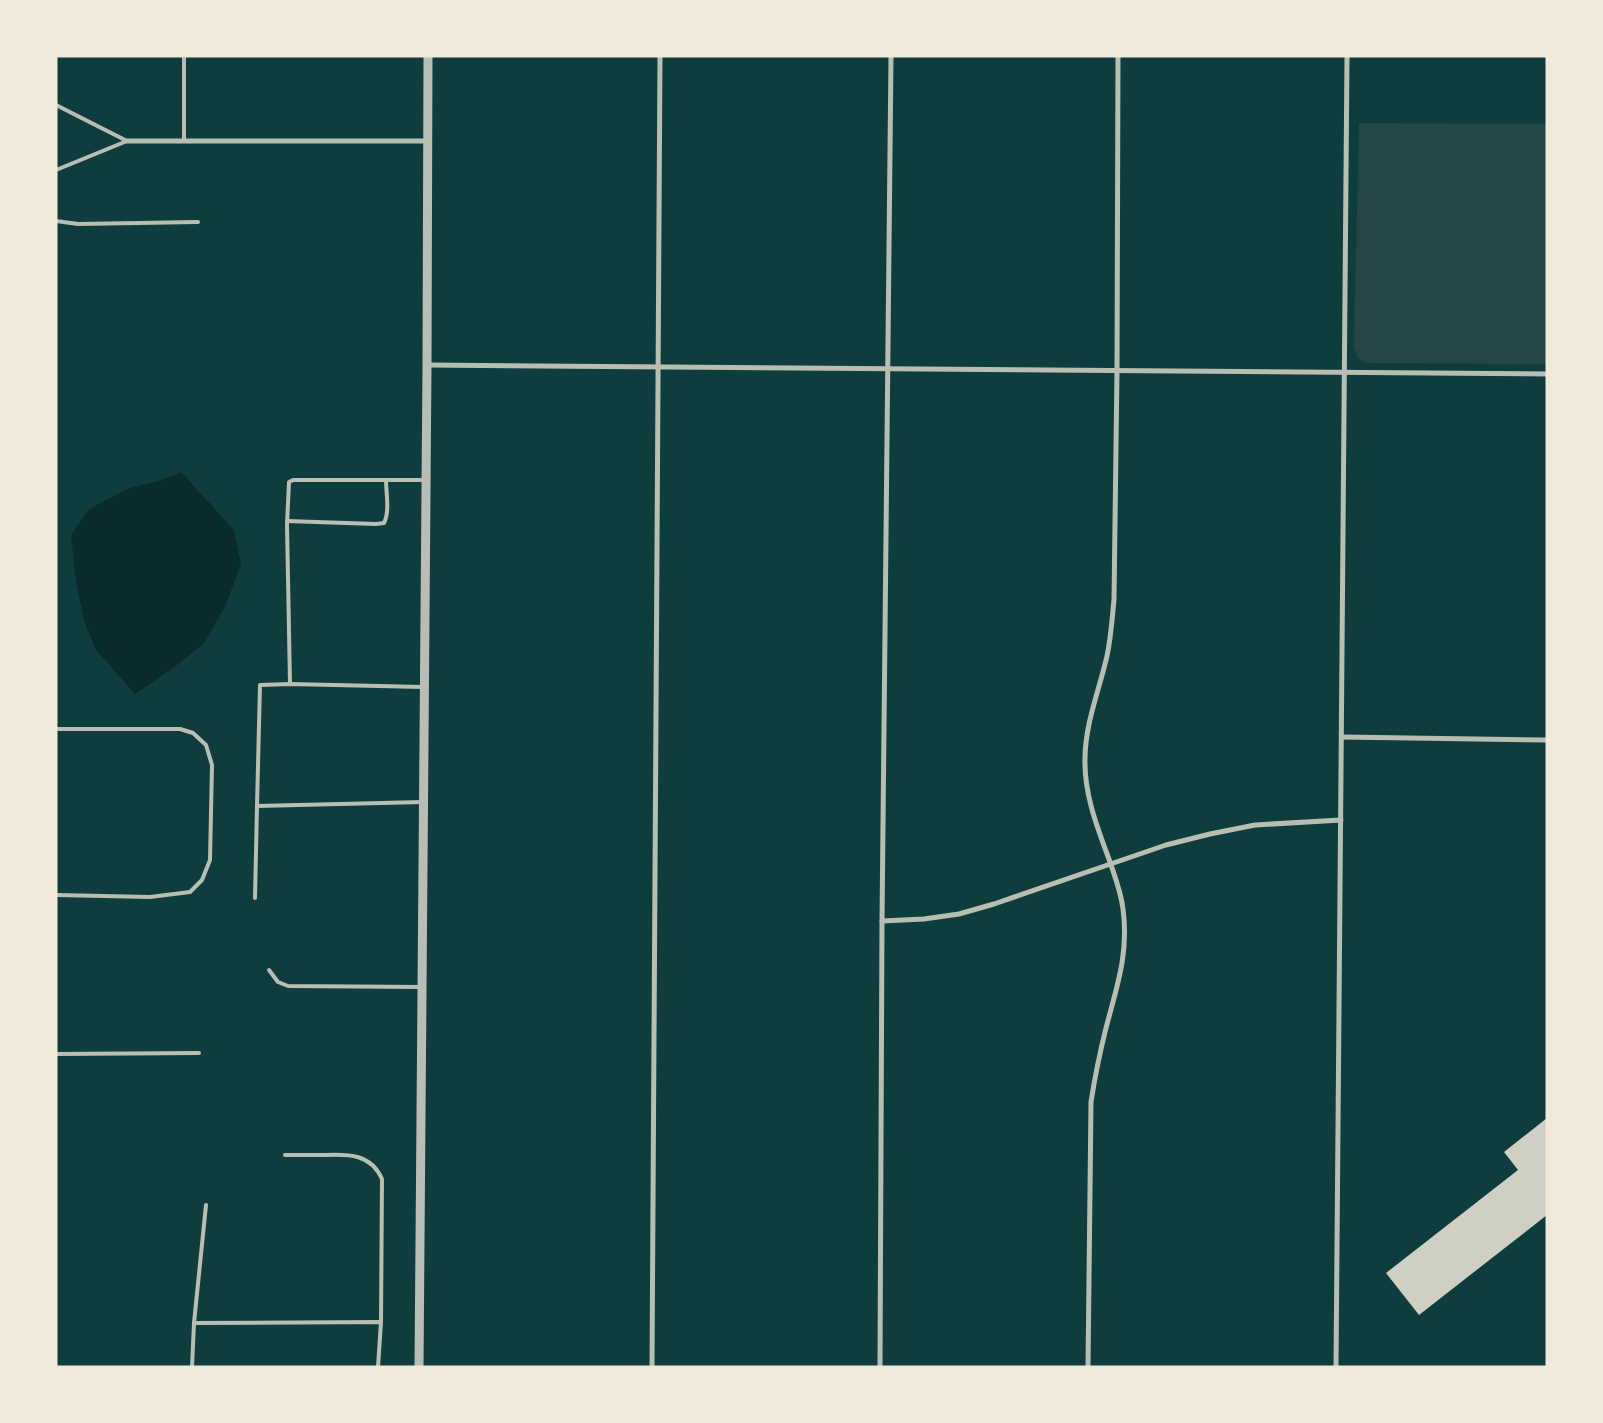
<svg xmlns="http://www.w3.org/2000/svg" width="1603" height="1423" font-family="'Asap Condensed',sans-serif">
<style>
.green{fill:#244646}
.water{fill:#0a2a2b}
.building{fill:#cfcfc3}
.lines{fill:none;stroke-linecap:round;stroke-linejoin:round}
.service{stroke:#b8beb3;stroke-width:4}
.minor{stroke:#b8beb3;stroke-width:5}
.tertiary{stroke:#b8beb3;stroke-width:9}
</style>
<rect width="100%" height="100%" fill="#0f3d3e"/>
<path class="green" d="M1359,123L1547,124V364L1365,363L1357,357L1354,347Z"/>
<path class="water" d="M181,472L234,530L241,564L225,607L204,643L180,663L135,694L96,650L84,621L76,580L71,535L89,509L130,488L159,481Z"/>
<path class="building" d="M1547,1118V1215L1419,1315L1386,1273L1518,1170L1504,1152Z"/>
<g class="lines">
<g class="service">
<path d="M56,105L127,141"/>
<path d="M184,141V56"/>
<path d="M56,170L127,141"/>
<path d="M56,221L78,224L198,222"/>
<path d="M287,521L376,524L384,523C390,511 386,493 386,480"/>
<path d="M290,684L287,525L289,482L293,480H426"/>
<path d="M423,687L290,684L260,685L257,806L423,802"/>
<path d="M56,729H180L193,733L206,745L212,765L210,860L202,880L190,892L150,897L56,895"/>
<path d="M255,898L257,806"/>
<path d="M269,970L278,982L288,986L422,987"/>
<path d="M56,1054L199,1053"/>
<path d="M285,1155C298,1155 311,1155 325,1155C349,1154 371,1154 382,1179L381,1322"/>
<path d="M194,1323L381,1322L378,1367"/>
<path d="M192,1367L194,1323L206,1205"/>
</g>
<g class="minor">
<path d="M127,141H427"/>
<path d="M427,365L1547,374"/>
<path d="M1342,737L1547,740"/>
<path d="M882,921L924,919L959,914L994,904L1166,845L1210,834L1255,825L1341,820"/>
<path d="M652,1367L660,56"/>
<path d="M880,1367L882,921L891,56"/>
<path d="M1088,1367L1091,1102C1095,1076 1100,1052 1106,1028C1117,986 1129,953 1123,909C1121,892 1115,877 1110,862C1098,829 1084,795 1085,759C1085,724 1099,691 1107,656C1111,637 1112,619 1114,600L1117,371L1118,56"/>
<path d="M1336,1367L1347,56"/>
</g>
<path class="tertiary" d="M419,1367L427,365L428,56"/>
</g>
<rect width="1603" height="1423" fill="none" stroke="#f1e9da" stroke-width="115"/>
</svg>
